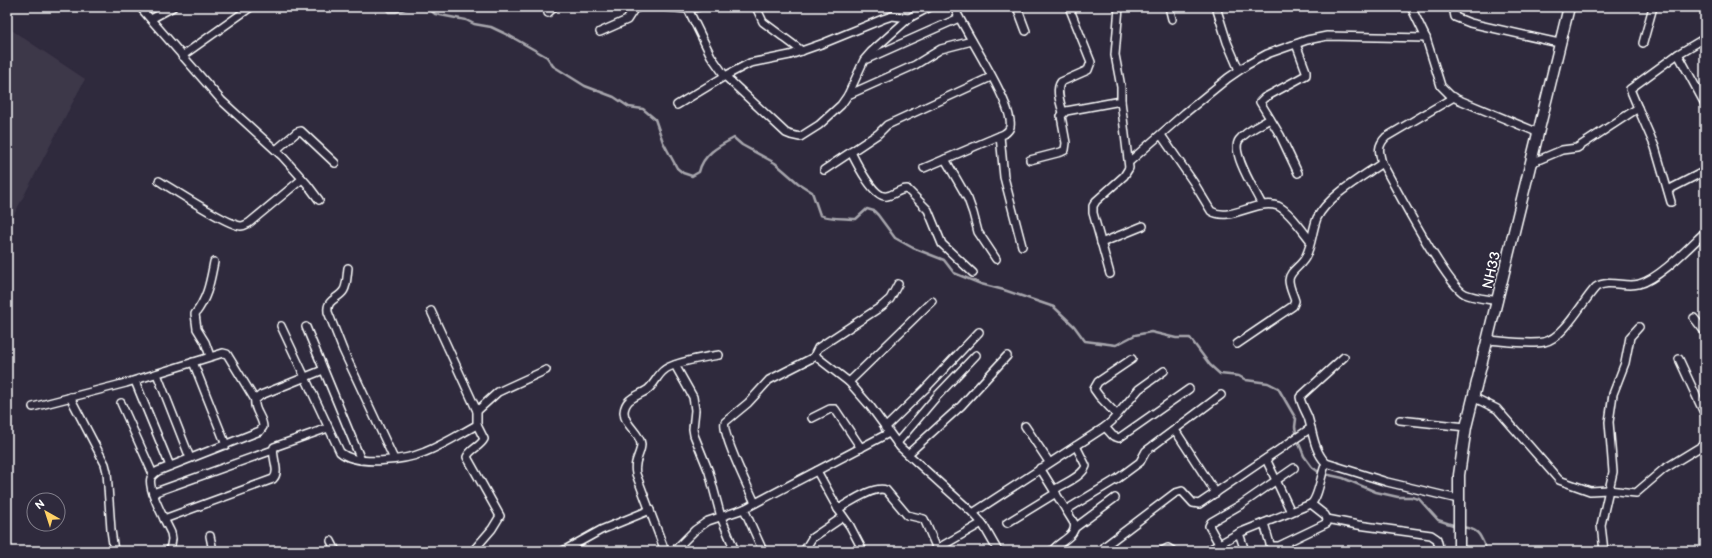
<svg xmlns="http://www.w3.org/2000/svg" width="1712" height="558" font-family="'Balsamiq Sans',sans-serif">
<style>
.built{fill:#3c3749}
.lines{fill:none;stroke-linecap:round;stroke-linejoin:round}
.stream{stroke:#a7a6ad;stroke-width:2.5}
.minor-casing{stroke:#fff;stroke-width:10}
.secondary-casing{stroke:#fff;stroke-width:13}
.minor{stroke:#2f2a3d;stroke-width:7}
.secondary{stroke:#2f2a3d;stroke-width:10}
.labels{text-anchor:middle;stroke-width:3.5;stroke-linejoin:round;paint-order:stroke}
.street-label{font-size:14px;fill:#fff;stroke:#2f2a3d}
</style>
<rect width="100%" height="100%" fill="#2f2a3d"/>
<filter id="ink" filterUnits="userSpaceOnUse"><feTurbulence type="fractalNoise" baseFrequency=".025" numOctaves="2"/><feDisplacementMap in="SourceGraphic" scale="8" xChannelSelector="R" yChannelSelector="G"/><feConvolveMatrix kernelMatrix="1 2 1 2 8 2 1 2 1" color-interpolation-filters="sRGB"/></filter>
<g filter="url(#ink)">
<path class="built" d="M7,27L85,79L7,228Z"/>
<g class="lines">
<g class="stream">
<path d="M384,7L389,12H396L410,7"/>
<path d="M427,7L435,14L466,20L474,24L491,27L510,36L547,57L553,66L585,86L614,97L629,107L643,109L655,119L663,142L677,168L683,173L692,176L699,172C703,154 719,146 734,138L742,145L775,163L798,183L812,192L820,215C828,219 845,218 856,219L867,209L874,211L878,215L895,238L913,248L944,260L954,273L981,284L1004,290L1054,307L1074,326L1085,341L1116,345L1135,335L1151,332L1176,338H1190L1210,365L1220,374L1239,376L1246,380L1268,383L1278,388L1296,419L1295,427L1298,441L1304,456L1312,467L1320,473L1343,478L1376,492L1398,497H1411L1419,499L1438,520L1456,526"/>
<path d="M1461,527C1480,529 1480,535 1487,551"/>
</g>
<defs>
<g id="minor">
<path d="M140,7L222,101L282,156L307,184L319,200"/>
<path d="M664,7L688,9L698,7"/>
<path d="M756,7L763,22L802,51"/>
<path d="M1017,7L1026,31"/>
<path d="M1169,7L1172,19"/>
<path d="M1216,7L1227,42L1239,70"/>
<path d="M1411,7L1426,38L1441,86L1450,95L1457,99L1539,133"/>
<path d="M1453,7L1455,17L1470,23L1559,43"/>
<path d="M688,9L711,56L725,76L786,133L791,135L800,137L819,125L841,105L848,95L864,60L871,52L909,18L930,7"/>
<path d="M548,13L554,7"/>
<path d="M151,19L173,7"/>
<path d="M600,32L627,20L634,9L639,7"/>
<path d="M1643,43L1653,7"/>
<path d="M1296,44L1306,71V75L1264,98L1260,102L1280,135L1298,173"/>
<path d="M1678,54L1705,104"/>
<path d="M182,56L251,7"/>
<path d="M867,59L959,18"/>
<path d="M848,95L915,65L941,49L972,41"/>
<path d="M1454,97L1386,137C1377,146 1379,152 1382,163C1394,185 1447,286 1465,294C1474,298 1487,299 1498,301"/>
<path d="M677,105L725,76L750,63L790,55L824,43L883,19L892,16L909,18"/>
<path d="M1638,108L1655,147L1671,202"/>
<path d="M1063,113C1061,104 1055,90 1061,82L1088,70L1091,62L1069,7"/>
<path d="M1161,135L1194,183L1211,211C1231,223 1256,198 1278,206C1289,211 1302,230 1310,240"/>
<path d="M1000,136L1004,177L1022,246"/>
<path d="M276,150L297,132L301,131L335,163"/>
<path d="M851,152C856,162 874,199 887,196C894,195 899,189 907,189L928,210L942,244L973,273"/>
<path d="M945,159L968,199L973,213L978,232L996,259"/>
<path d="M1030,160L1061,152L1065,150L1066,143L1061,116L1066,111L1121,101"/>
<path d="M1129,162L1185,113L1228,78L1247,65L1267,54L1307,40L1327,36L1426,38"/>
<path d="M1531,163L1562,150L1577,148L1638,108L1630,89L1678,54L1705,38"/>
<path d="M924,168L1004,134C1007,132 1009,131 1010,127C1015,106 964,31 954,7"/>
<path d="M824,170L878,134L887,125L991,77"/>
<path d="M159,181C174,190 227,225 241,226C244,226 247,224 249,223L302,179"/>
<path d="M1668,190L1705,171"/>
<path d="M1262,205C1256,192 1230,152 1239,140C1246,131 1260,125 1270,119"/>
<path d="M1101,243L1143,226"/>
<path d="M348,268C347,275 347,285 344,290C339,299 326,299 328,312L343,350L394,459"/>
<path d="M1110,274L1093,213V206L1096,201L1124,176L1129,168L1121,101V87L1115,55L1119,7"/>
<path d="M898,284L890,299L882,306L818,348L815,354L818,358L849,382L870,406L900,447L973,513L982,523L998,551"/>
<path d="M431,311L477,411"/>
<path d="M1694,318L1705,332"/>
<path d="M281,326L340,452C357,467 406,460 425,452C443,445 460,434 477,425"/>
<path d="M306,327L361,460"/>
<path d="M1488,340C1504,341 1528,345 1544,342C1564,338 1582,302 1596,287C1609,279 1625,288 1639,284C1659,279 1689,247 1705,232"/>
<path d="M1237,344L1293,306L1295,301C1293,294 1289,287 1289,280C1289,271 1303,265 1306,256C1312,244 1312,231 1317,218C1328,196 1362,177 1382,163"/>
<path d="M210,356L205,342L197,329L195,314C208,297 210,282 214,262"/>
<path d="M1344,357L1300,397C1301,404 1305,410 1308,417C1313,433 1314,451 1326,463L1387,482L1458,499"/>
<path d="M1679,359L1705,415"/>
<path d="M193,362L226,445"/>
<path d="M675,365L693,397L695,410L693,429L694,435L709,472L721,517L735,551"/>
<path d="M157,374L190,458"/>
<path d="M135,381L170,466"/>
<path d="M849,382L932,301"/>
<path d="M70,397L105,464L107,472L111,530L114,551"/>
<path d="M1473,397L1497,409L1559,480L1590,491L1608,490L1636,493L1664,469L1705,444"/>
<path d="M121,403L153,474"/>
<path d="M33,407L126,383L223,353L227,354L255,400"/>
<path d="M1117,415L1099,396L1094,389L1098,382L1132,359"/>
<path d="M812,418L830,409H835L861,448"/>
<path d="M1400,420L1466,427"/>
<path d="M1025,426L1049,462"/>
<path d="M1105,427L1113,436L1119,438L1189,389"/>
<path d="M885,428L925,389L979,332"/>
<path d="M1175,430L1216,493"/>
<path d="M897,443L937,396L976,355"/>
<path d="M908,454L961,406L1007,356"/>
<path d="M1266,459L1291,512"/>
<path d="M1040,468L1074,523C1078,536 1059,541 1052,551"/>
<path d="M817,471L838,509L850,526L863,551"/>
<path d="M1054,490C1063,484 1082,477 1086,466L1076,446"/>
<path d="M153,493L273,450"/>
<path d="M755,503C749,489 721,433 725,422L748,403L769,380L816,356"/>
<path d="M744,509L763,551"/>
<path d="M838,509C849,503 874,485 886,490L907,515L924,519L937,549"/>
<path d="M1066,510L1117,479L1140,462L1146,451L1221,395"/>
<path d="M973,513L1105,427L1112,421L1139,389L1164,371"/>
<path d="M164,519L273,479C281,471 271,458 274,447L328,428"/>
<path d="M1327,519L1358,525L1431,535L1437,539L1440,551"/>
<path d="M1007,523L1056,493"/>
<path d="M1264,523L1270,544L1272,546H1279L1327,523V519L1325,515L1311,504"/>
<path d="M1076,527L1115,498"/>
<path d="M1239,533L1245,551"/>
<path d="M210,536L213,551"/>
<path d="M331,541L336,551"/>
<path d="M1286,543L1291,551"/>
<path d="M1219,544L1209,526L1211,522L1242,504L1294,468"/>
<path d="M170,551L172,539L171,533C166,522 147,489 151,478C152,475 155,473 158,471L260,431L263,427C263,417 253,410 255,400L261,395L323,370"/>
<path d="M473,551L492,529L500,516L467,457C470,449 480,447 484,439L477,425V411L498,392L546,370"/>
<path d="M563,551L601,530L650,510"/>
<path d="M665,551L636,474C633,460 641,455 641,444C640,433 624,425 624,412C625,398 638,396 647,390C654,385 657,376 663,371C672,362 706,357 719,355"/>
<path d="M674,551L695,530L708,521L744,509L889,433"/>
<path d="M804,551L812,538L843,517"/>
<path d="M933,551L982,523"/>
<path d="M1102,551L1105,546L1175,493L1182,491L1193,503L1199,504L1311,428"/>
<path d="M1162,551L1168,548L1173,551"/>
<path d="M1207,551L1239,533L1311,504C1319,497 1321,473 1326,463"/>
<path d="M1604,551L1601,525L1613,472L1609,422L1613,394L1625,363L1630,337L1639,327"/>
</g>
<path id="secondary" d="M1459,551V475L1466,427L1569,7"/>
</defs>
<use href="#minor" class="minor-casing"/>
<use href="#secondary" class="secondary-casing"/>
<use href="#minor" class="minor"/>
<use href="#secondary" class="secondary"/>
</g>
</g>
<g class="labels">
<g class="street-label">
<text transform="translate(1491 270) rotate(-77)" y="5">NH33</text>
</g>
</g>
<rect width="1712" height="558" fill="none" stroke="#2f2a3d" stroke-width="24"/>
<rect x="12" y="12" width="1688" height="534" fill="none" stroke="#fff" stroke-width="1.5" filter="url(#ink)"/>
<g transform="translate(46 512) rotate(321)"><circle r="19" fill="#2f2a3d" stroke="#827f8b"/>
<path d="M0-3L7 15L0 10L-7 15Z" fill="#ffd166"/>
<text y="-6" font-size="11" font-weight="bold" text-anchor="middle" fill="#ffffff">N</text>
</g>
</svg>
